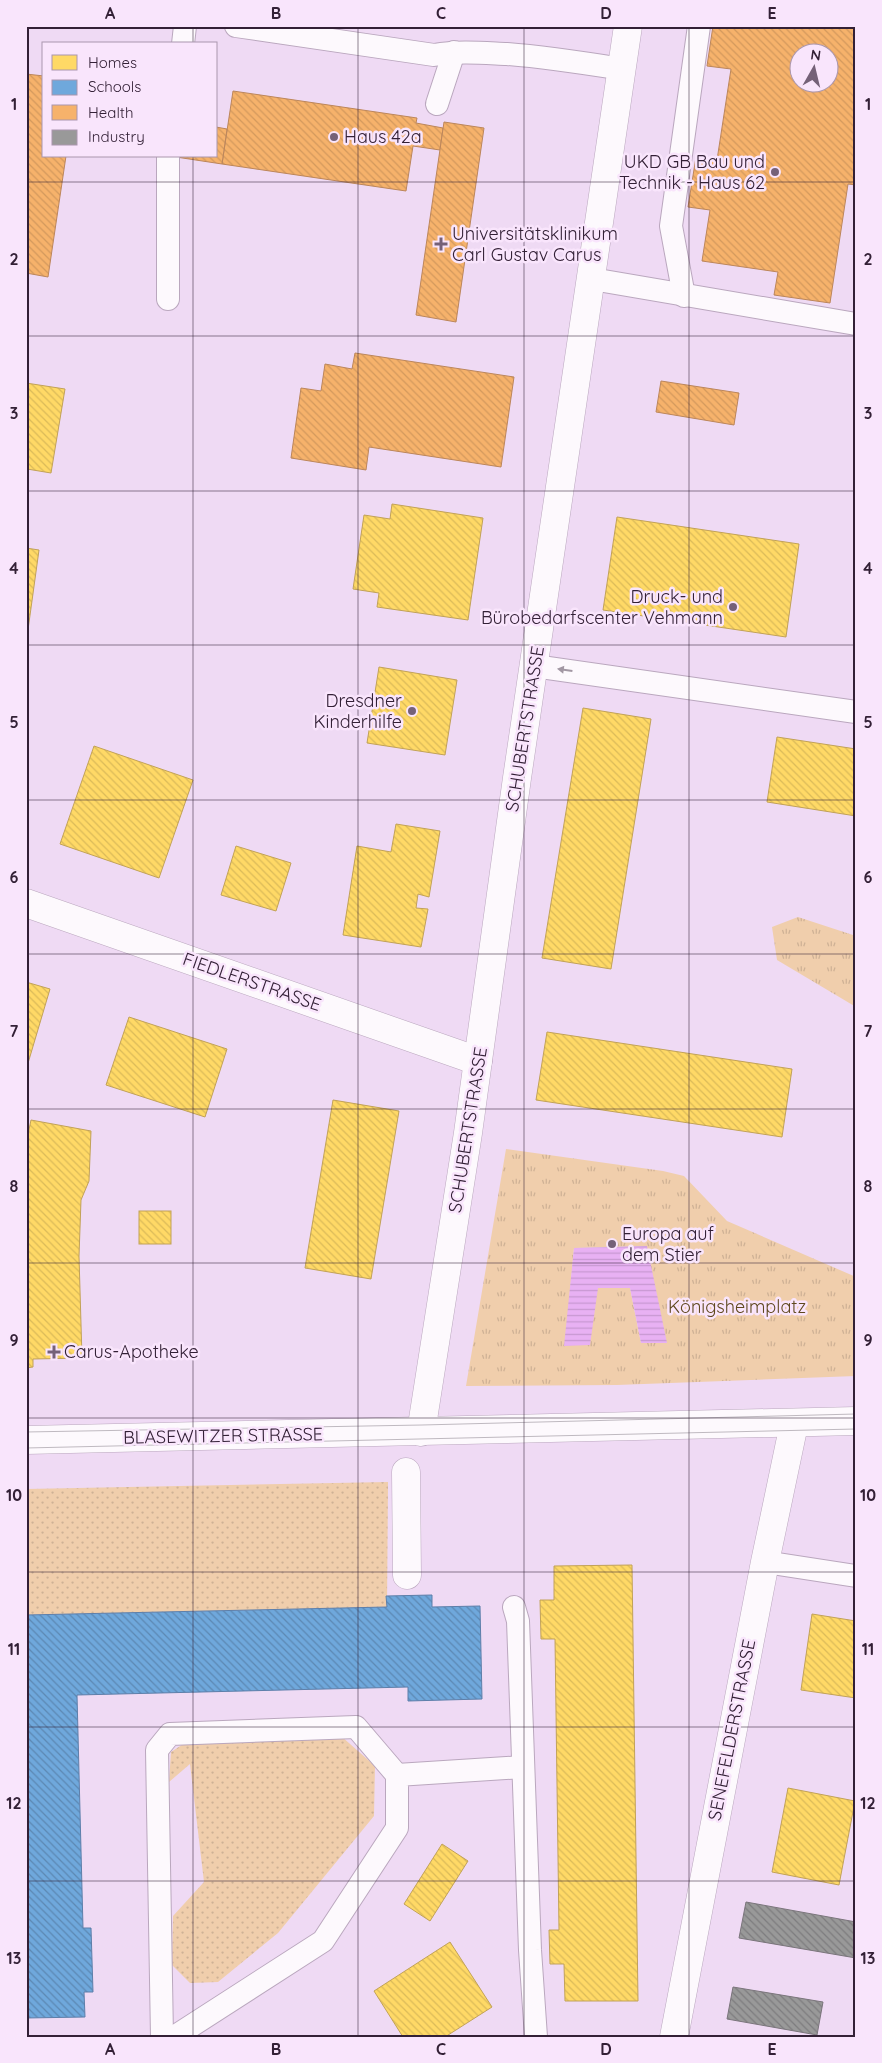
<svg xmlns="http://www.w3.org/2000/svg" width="882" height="2063" font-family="Quicksand,sans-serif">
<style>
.grass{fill:url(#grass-dots)}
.park{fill:url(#park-tufts);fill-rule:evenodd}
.water{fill:url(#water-rules)}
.homes{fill:url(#homes-back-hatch);stroke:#c2a258}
.schools{fill:url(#schools-back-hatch);stroke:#5d7faa}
.health{fill:url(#health-back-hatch);stroke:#bc865b;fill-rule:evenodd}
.industry{fill:url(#industry-back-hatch);stroke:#7a757b}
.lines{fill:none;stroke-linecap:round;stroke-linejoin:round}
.service-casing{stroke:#baa7be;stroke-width:24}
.pedestrian-casing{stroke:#baa7be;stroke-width:29}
.minor-casing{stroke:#baa7be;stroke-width:29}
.tertiary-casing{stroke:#baa7be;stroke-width:29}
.service{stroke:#fdf9fd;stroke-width:22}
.pedestrian{stroke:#fdf9fd;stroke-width:28}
.minor{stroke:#fdf9fd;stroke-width:28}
.tertiary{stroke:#fdf9fd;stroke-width:28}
.tram{stroke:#bfb9c0;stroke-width:1}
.oneway{fill:#a297a3}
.grid{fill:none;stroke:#332036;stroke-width:1;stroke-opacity:0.55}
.poi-dot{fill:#756178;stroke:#f9e5fc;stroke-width:2}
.labels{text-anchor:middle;stroke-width:5;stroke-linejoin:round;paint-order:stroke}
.poi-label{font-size:18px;fill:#332036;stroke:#f9e5fc;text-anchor:start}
.street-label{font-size:18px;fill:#332036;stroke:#f9e5fc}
.park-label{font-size:18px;fill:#5f481e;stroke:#f9e5fc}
.neatline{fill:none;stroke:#332036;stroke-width:2}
.grid-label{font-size:16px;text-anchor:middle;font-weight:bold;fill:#332036}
</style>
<defs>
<pattern id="grass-dots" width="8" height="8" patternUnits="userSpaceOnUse" patternTransform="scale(1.25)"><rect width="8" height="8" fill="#f0ceac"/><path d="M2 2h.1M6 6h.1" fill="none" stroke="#ceb195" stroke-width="1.8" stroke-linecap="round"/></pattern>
<pattern id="park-tufts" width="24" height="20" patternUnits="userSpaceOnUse" patternTransform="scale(1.25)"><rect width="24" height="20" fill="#f0ceac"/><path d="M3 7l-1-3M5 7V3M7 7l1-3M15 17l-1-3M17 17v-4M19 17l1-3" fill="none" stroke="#ceb195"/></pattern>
<pattern id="water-rules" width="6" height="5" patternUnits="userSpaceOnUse" patternTransform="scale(1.25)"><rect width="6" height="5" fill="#e8b1f3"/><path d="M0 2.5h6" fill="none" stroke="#c798d1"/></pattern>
<pattern id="homes-back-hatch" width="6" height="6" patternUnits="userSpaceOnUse" patternTransform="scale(1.25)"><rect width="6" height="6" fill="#ffd966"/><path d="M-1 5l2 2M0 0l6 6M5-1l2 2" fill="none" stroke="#dbba59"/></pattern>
<pattern id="schools-back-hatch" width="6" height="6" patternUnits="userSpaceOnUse" patternTransform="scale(1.25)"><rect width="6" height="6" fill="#6fa8dc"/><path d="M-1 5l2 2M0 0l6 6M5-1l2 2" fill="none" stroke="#5c88b3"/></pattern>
<pattern id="health-back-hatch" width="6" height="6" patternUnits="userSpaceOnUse" patternTransform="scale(1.25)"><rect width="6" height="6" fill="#f6b26b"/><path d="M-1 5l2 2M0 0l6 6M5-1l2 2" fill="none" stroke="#d3995d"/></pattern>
<pattern id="industry-back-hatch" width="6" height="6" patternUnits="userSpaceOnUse" patternTransform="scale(1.25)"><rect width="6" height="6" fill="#999"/><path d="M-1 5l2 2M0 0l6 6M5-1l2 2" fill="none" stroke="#7d7c7e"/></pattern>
</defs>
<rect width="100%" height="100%" fill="#efdaf4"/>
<g class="grass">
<path d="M388,1482L387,1607L26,1615V1489Z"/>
<path d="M341,1736L375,1766L374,1816L278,1933L218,1982L190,1983L172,1965L173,1916L204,1882L190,1764L169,1782L171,1752L191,1739Z"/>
</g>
<g class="park">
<path d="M798,917L856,936V1007L777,960L772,927Z"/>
<path d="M506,1149L663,1171L684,1176L727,1221L856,1277V1376L617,1385L466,1386ZM647,1246L641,1343L630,1288H597L565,1346L574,1248Z"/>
</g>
<path class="water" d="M647,1246L667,1343H641L630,1288H598L590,1345L564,1346L574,1248Z"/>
<g class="homes">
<path d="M26,383L65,389L51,473L27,469L26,472Z"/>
<path d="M392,504L483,518L468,620L377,607L379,593L353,589L364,515L390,519Z"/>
<path d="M617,517L799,544L786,637L603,610Z"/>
<path d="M26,548L39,550L27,637H26Z"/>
<path d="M379,667L457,680L445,755L367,743Z"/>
<path d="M583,708L651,719L611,969L542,958Z"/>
<path d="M777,737L856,749V816L767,802Z"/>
<path d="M94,746L193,780L159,878L60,844Z"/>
<path d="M396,824L440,831L429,897L418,894L416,908L428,909L421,947L343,935L357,846L391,852Z"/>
<path d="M236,846L291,863L276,911L221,895Z"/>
<path d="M26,982L50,989L26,1070Z"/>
<path d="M129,1017L227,1049L205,1117L106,1085Z"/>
<path d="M547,1032L792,1069L782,1137L536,1100Z"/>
<path d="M333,1100L399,1111L371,1279L305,1268Z"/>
<path d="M31,1120L91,1131L89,1181L81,1200L79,1256L82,1358L33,1359V1367L26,1368V1144Z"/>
<rect x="139" y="1211" width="32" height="33"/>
<path d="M632,1565L638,2001H565L564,1964H550L549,1930H559L555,1639H541L540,1600H554V1566Z"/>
<path d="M812,1614L856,1621V1698L801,1690Z"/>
<path d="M788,1788L855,1801L839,1885L772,1872Z"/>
<path d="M442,1844L468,1861L430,1921L404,1904Z"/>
<path d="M450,1942L492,2007L445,2037H403L374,1991Z"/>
</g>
<path class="schools" d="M432,1595V1607L480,1606L482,1699L408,1701V1687L77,1695L83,1928H91L93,1992H84L85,2017L26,2018V1615L387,1607L386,1596Z"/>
<g class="health">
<path d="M713,26H856V185L848,184L830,303L774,295L778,272L702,261L710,210L688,207L696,157L717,160L731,69L707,66ZM800,52H830V82H800Z"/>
<path d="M26,74L44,76V156H66L48,277L26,273Z"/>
<path d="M233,91L417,118L416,123L443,128L440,150L413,146L406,191L222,164Z"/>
<path d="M444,122L484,128L456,322L416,315Z"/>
<path d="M216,127L227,129L222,164L176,157L216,156Z"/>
<path d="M355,353L514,377L501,467L369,447L366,470L291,458L301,388L321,391L325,364L352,369Z"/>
<path d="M661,381L739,393L734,425L656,412Z"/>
</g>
<g class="industry">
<path d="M746,1902L856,1922V1958L739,1938Z"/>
<path d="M733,1987L823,2002L817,2035L727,2019Z"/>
</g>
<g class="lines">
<defs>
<g id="service">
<path d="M236,26L434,55C459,51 482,53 507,54C546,57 584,63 622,69"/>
<path d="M183,44L185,26"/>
<path d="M437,104L454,52"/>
<path d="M168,156V299"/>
<path d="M592,279L856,324"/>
<path d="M684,296L671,226L699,26"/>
<path d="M534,666L856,712"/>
<path d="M765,1562L856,1576"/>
<path d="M514,1607L518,1621L530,1950L536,2037"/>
<path d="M162,2037L157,1750L170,1734L356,1727L397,1775"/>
<path d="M174,2037L323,1941L397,1828V1775L523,1767"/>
</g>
<path id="pedestrian" d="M406,1472L407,1575"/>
<g id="minor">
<path d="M26,903L478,1061"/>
<path d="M421,1432L468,1133L517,778L628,26"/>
<path d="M674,2037L765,1562L794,1424"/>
</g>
<path id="tertiary" d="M26,1440L856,1421"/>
</defs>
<use href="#service" class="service-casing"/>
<use href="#pedestrian" class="pedestrian-casing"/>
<use href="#minor" class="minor-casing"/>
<use href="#tertiary" class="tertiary-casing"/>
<use href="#service" class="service"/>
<use href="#pedestrian" class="pedestrian"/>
<use href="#minor" class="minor"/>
<use href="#tertiary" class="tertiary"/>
<g class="tram">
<path d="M26,1432L422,1425L856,1414"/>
<path d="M26,1448L856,1429"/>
</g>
</g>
<defs><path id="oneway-solid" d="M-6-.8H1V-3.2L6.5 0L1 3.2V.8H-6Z" transform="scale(1.25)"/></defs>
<use class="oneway" href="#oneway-solid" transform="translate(565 670) rotate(-172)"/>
<path class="grid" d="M193,26V44M358,26V2037M524,26V2037M689,26V2037M193,156V2037M26,182H856M26,336H856M26,491H856M26,645H856M26,800H856M26,954H856M26,1109H856M26,1263H856M26,1418H856M26,1572H856M26,1727H856M26,1881H856"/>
<g class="poi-dot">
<circle cx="334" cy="137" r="5"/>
<circle cx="775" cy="172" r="5"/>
<path d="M438.5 236.5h5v5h5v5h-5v5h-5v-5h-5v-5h5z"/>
<circle cx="733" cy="607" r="5"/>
<circle cx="412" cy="711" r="5"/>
<circle cx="612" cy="1244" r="5"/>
<path d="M51.5 1344.5h5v5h5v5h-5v5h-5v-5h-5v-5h5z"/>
</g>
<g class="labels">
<g class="poi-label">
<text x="344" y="143">Haus 42a</text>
<text x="765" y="168" text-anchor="end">UKD GB Bau und<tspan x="765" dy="21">Technik - Haus 62</tspan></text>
<text x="452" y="240">Universitätsklinikum<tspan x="452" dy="21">Carl Gustav Carus</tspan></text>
<text x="723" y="603" text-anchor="end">Druck- und<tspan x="723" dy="21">Bürobedarfscenter Vehmann</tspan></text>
<text x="402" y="707" text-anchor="end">Dresdner<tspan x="402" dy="21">Kinderhilfe</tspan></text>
<text x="622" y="1240">Europa auf<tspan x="622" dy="21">dem Stier</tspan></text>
<text x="64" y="1358">Carus-Apotheke</text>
</g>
<g class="street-label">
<text transform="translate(525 729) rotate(-81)" y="6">SCHUBERTSTRASSE</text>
<text transform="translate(252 982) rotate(19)" y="6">FIEDLERSTRASSE</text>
<text transform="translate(468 1130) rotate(-81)" y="6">SCHUBERTSTRASSE</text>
<text transform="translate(223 1436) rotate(-1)" y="6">BLASEWITZER STRASSE</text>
<text transform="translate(732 1730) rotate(-79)" y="6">SENEFELDERSTRASSE</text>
</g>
<g class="park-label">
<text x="737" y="1313">Königsheimplatz</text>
</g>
</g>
<rect width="882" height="2063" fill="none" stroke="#f9e5fc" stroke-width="55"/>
<rect x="42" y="42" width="175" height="115" fill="#f9e5fc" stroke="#aa96ad"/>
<rect x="52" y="55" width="25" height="15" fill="#ffd966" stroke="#aa96ad"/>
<text x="88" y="68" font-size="15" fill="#332036">Homes</text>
<rect x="52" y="80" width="25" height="15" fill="#6fa8dc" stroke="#aa96ad"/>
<text x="88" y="92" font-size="15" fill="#332036">Schools</text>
<rect x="52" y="105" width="25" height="15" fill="#f6b26b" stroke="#aa96ad"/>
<text x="88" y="118" font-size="15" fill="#332036">Health</text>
<rect x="52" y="130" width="25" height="15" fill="#999999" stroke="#aa96ad"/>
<text x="88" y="142" font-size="15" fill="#332036">Industry</text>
<g transform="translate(814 68) rotate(8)"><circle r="24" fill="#f9e5fc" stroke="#aa96ad"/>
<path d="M0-4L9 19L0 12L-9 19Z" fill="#756178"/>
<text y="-8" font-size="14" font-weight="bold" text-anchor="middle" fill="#332036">N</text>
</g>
<rect x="28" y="28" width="826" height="2008" class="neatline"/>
<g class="grid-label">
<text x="110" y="19">A</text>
<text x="276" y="19">B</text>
<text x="441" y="19">C</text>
<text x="606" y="19">D</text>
<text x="772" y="19">E</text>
<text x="14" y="110">1</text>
<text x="868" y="110">1</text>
<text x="14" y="265">2</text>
<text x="868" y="265">2</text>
<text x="14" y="419">3</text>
<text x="868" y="419">3</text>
<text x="14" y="574">4</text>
<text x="868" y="574">4</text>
<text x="14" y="728">5</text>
<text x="868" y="728">5</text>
<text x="14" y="883">6</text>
<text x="868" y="883">6</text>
<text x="14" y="1037">7</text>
<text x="868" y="1037">7</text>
<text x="14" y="1192">8</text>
<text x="868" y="1192">8</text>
<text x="14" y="1346">9</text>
<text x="868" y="1346">9</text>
<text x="14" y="1501">10</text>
<text x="868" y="1501">10</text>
<text x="14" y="1655">11</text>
<text x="868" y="1655">11</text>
<text x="14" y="1809">12</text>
<text x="868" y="1809">12</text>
<text x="14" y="1964">13</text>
<text x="868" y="1964">13</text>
<text x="110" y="2055">A</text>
<text x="276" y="2055">B</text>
<text x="441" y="2055">C</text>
<text x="606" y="2055">D</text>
<text x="772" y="2055">E</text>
</g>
</svg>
